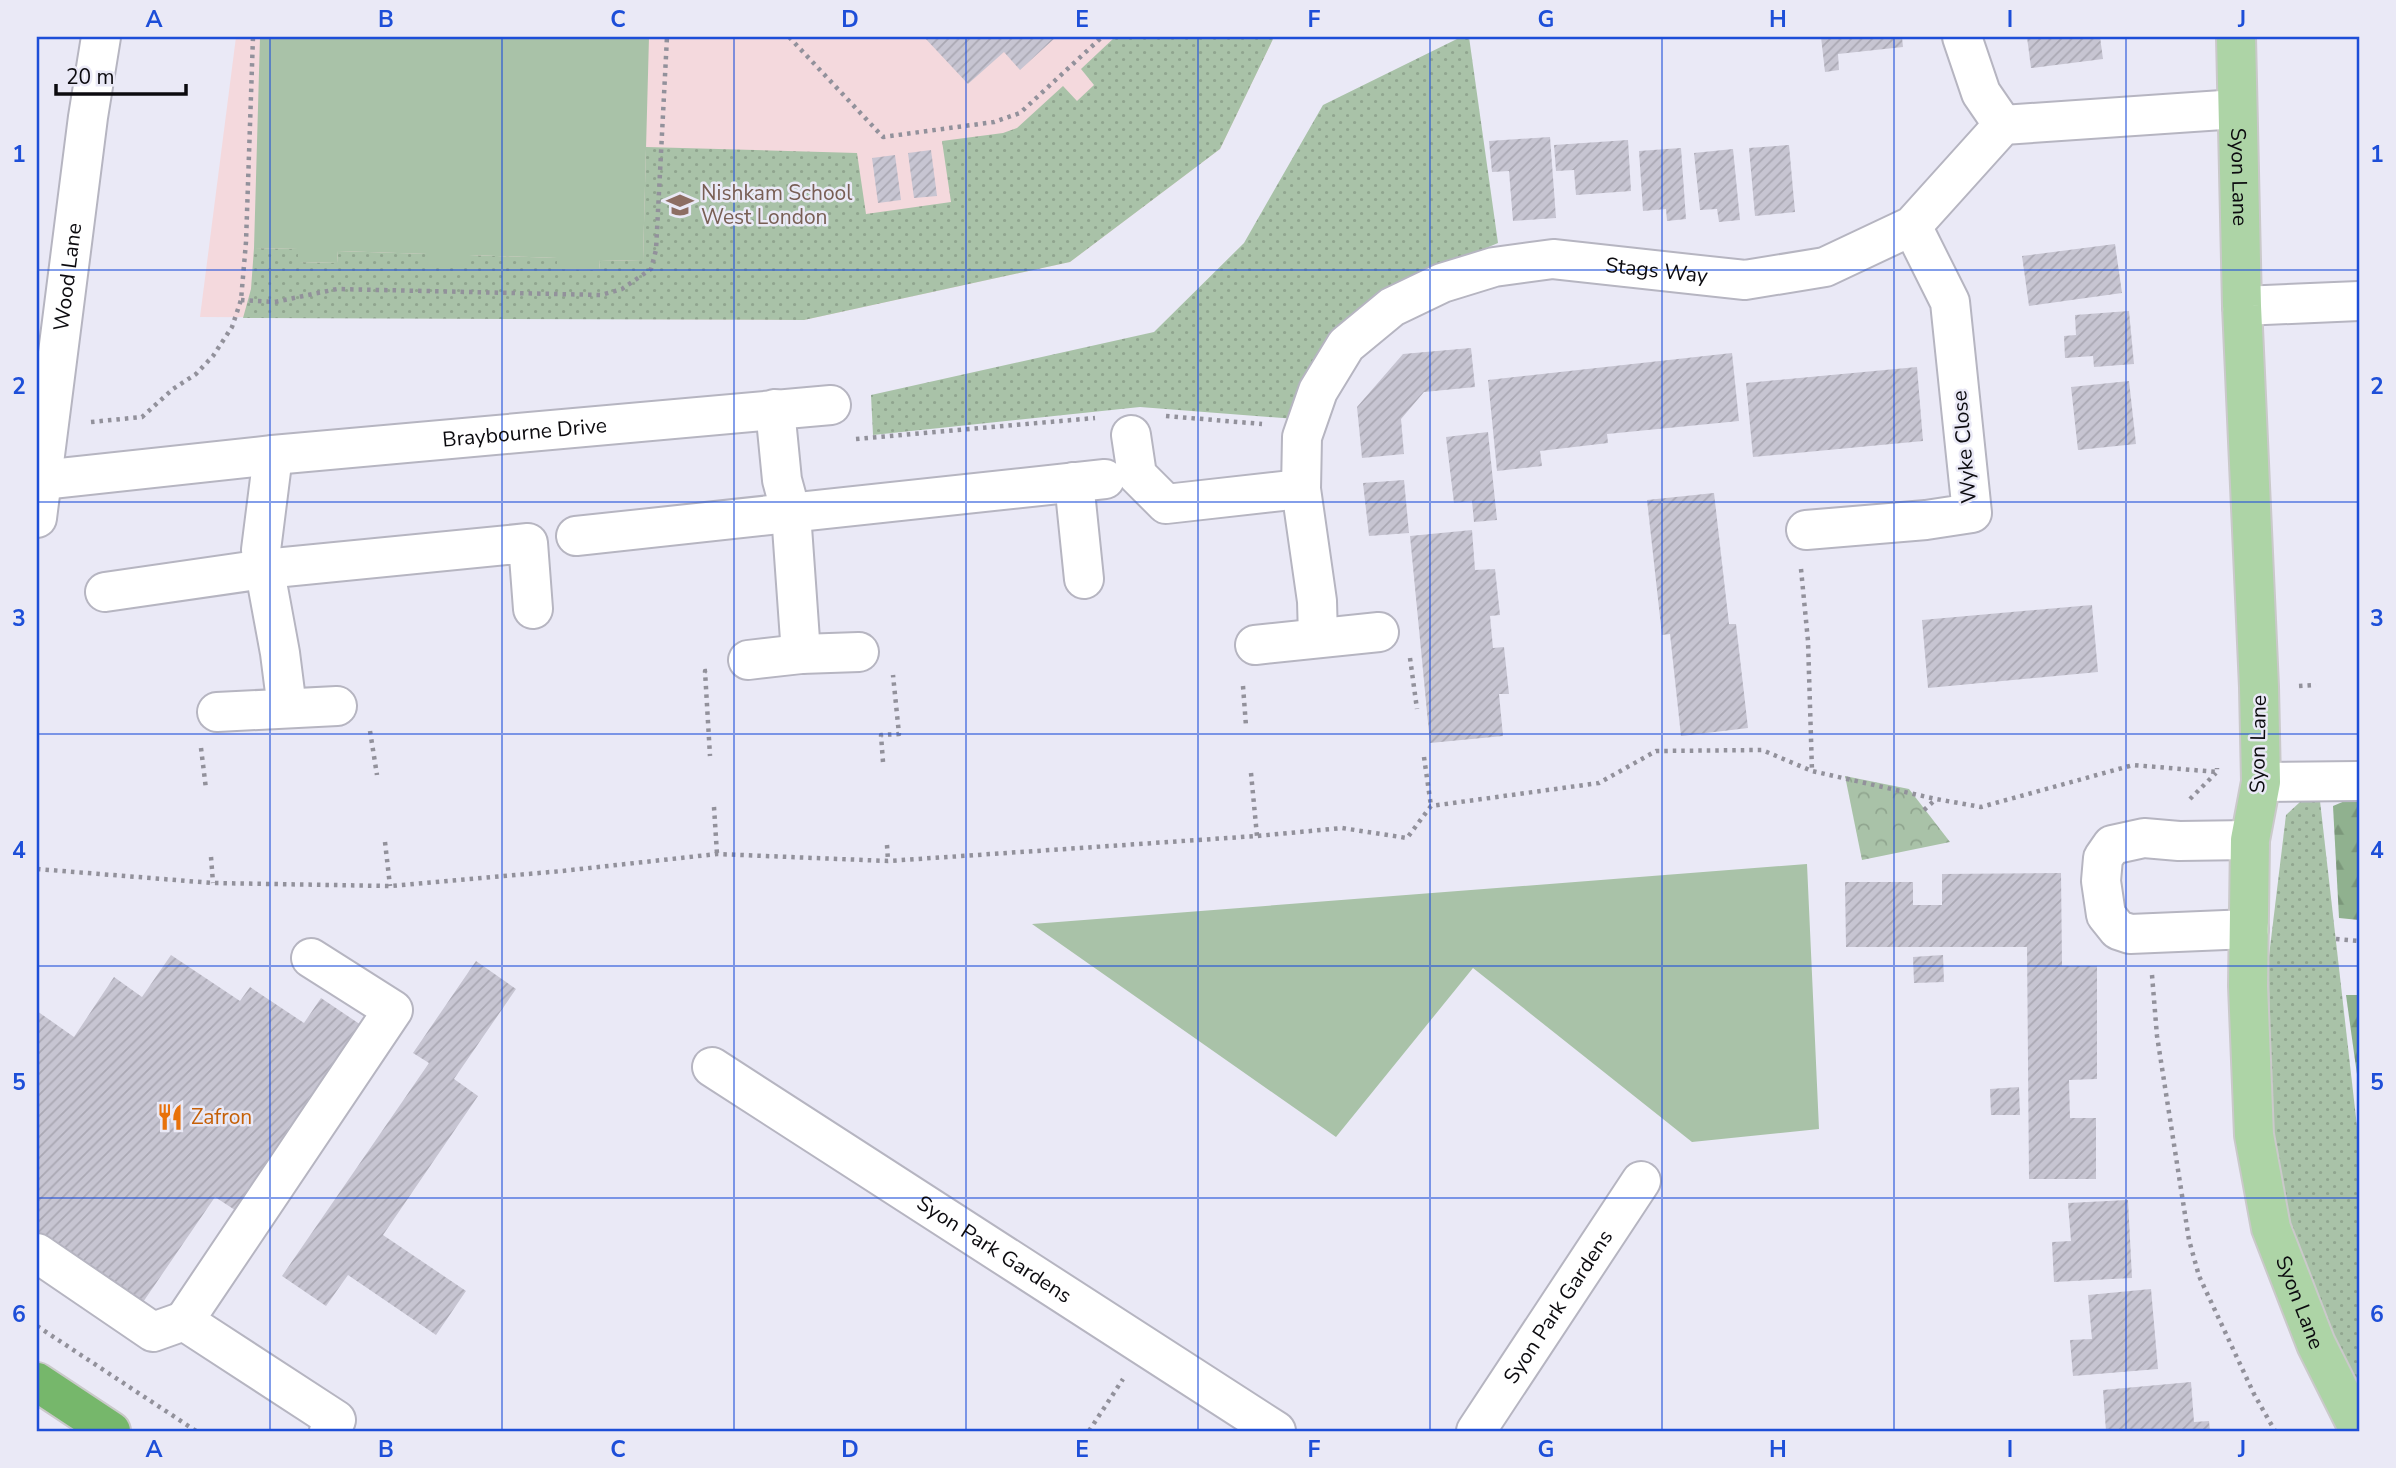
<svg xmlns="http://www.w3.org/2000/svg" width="2396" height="1468" font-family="'Nunito Sans',sans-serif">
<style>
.education{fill:#f4d9dd}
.grass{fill:url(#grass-dots)}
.forest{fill:url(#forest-firs)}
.park{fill:url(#park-crowns)}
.garden{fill:#a9c2a8}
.building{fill:url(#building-hatch)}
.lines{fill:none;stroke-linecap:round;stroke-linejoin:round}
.minor-casing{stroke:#b6b5c1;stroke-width:42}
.major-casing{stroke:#cac9ca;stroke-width:42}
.highway-casing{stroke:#cac9ca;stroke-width:42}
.path{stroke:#92919b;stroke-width:4.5;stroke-dasharray:3.5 5;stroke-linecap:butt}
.minor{stroke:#fff;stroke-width:38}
.major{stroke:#add4a6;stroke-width:38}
.highway{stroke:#76b76b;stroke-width:38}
.grid{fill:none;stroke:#1d4ed8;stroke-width:2;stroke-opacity:0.55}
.labels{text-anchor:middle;stroke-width:5;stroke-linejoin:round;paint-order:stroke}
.street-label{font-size:21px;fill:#0c0b0f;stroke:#eae9f6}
.education-label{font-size:21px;fill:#785e54;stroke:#eae9f6;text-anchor:start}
.food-label{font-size:21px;fill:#c56008;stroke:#eae9f6;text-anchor:start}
.neatline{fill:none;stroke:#1d4ed8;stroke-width:2.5}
.grid-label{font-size:23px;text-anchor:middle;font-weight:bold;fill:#1d4ed8}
</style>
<defs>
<pattern id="grass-dots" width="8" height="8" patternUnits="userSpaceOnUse" patternTransform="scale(1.75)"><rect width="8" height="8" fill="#a9c2a8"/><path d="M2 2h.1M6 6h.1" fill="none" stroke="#90a58f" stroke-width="1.8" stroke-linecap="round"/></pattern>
<pattern id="forest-firs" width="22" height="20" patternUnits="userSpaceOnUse" patternTransform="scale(1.75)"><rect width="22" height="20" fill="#90b18f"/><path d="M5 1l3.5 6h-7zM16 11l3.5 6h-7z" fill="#7b977a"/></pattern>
<pattern id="park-crowns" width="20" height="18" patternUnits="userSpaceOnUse" patternTransform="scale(1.75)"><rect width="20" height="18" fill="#a9c2a8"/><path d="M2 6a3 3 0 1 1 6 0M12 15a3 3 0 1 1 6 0" fill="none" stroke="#90a58f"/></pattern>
<pattern id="building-hatch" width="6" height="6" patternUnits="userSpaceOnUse" patternTransform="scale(1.75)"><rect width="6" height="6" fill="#c7c5d2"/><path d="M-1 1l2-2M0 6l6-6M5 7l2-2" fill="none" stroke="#aaa8b3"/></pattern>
</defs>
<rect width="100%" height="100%" fill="#eae9f6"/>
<path class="education" d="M236,37H1274L1220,149L1070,262L804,320L200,317Z"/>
<g class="grass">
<path d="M1115,37H1274L1220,149L1070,262L804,320L243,318L251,289L254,248L299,249V262L337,263L338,251L428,254V266H468L469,255L558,258V269L599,270L600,260L643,261L646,147L857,153L866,214L951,202L942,141L1003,133L1017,128L1063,86L1077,101L1094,85L1081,69Z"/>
<path d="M1461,37H1469L1498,243L1404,283L1296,419L1140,407L873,435L871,395L1154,332L1244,243L1323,105Z"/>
<path d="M2320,801L2359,1144V1387L2327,1330L2284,1214L2270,1119L2269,956L2286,815L2300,802Z"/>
</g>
<g class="forest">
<path d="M2359,795V920L2339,918L2333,806Z"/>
<path d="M2359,995V1089L2346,995Z"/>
</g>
<path class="park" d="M1845,776L1909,789L1950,842L1862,860Z"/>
<g class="garden">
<path d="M260,37H649L643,261L600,260L599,270L557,269V258L469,255V266H428L427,254L338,251L337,263L298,262V249L254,248Z"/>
<path d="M1807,864L1819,1129L1692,1142L1473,968L1336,1137L1032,924Z"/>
</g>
<g class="building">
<path d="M924,37H1056L1020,70L1004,52L968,84Z"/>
<path d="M1821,37H1902L1903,47L1838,54L1839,70L1825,72Z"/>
<path d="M2027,37H2100L2103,59L2031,68Z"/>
<path d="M1550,137L1556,218L1513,221L1509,171L1492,172L1489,141Z"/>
<path d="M1628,140L1631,191L1576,195L1574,170L1556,171L1554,145Z"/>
<path d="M1789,145L1795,212L1755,216L1749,148Z"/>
<path d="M1681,148L1686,219L1667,221L1666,209L1643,211L1639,151Z"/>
<path d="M1733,149L1740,220L1719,222L1717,209L1700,210L1694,153Z"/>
<path d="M931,150L937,196L914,198L908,153Z"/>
<path d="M895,155L901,200L878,203L872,158Z"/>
<path d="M2115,244L2122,293L2029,306L2022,256Z"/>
<path d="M2129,311L2134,364L2094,367L2093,356L2065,358L2064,336L2076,335L2075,315Z"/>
<path d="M1471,348L1475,387L1424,392L1401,419L1404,454L1362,458L1357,407L1403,354Z"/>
<path d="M1732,353L1739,421L1607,434L1608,443L1540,451L1542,466L1497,471L1488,380Z"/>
<path d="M1917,367L1923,441L1753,457L1746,383Z"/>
<path d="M2129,381L2136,444L2078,450L2071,387Z"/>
<path d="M1488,432L1497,520L1474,522L1472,501L1454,503L1446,437Z"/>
<path d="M1404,480L1409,533L1369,536L1363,483Z"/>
<path d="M1714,493L1729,624H1736L1748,728L1681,736L1670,634L1662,635L1647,500Z"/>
<path d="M1472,530L1475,570L1495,569L1500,615L1490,616L1493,648L1504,647L1509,694H1499L1503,736L1430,743L1410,536Z"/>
<path d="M2092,605L2098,672L1928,688L1922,620Z"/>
<path d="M2061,873L2062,966H2097V1079L2069,1080L2070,1118H2096V1179H2029L2027,947H1846L1845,882H1913V905H1942V874Z"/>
<path d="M171,955L240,1001L250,987L304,1023L321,998L364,1027L238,1212L215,1197L139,1308L37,1240V1011L74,1037L114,977L142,997Z"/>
<path d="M1943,955L1944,982L1914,983L1913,957Z"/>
<path d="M476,961L516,989L454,1079L478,1096L383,1235L466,1291L436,1335L348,1275L326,1306L282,1276L429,1063L413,1053Z"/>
<path d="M2019,1087L2020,1115H1991L1990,1089Z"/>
<path d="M2128,1200L2132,1278L2054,1282L2052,1242L2071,1241L2068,1203Z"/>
<path d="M2151,1289L2158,1369L2073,1376L2070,1340L2092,1339L2088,1295Z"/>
<path d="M2191,1382L2194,1422L2209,1421L2210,1431H2106L2103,1390Z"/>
</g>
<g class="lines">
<defs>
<g id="minor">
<path d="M1962,37L1981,93L2003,125"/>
<path d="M2242,306L2359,301"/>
<path d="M775,409L782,480L791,513L801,654"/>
<path d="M1131,435L1137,475L1166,504L1301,489"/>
<path d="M273,455L261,550L280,653L287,708"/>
<path id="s1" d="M42,480L273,455L831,405"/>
<path d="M1074,482L1084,579"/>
<path id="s2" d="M37,518L88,117L101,37"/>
<path d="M1806,530L1926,520L1972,513L1950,302L1912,226"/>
<path d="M576,536L1105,479"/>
<path d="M105,592L264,569L528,543L533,609"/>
<path id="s3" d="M1318,637L1317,601L1301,489L1302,437L1318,391L1346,345L1392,307L1442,283L1494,267L1553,259L1745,280L1825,267L1912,226L2003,125L2237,109"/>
<path d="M1255,645L1379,632"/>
<path d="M748,660L801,654L859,652"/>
<path d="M217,712L337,706"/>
<path d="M2261,782L2359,781"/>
<path d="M2249,929L2130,934L2118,930L2106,915L2101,881L2103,858L2112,845L2144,838L2179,841L2250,840"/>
<path d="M311,958L393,1010L184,1321L336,1420L329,1431"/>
<path id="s4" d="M712,1067L1276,1431"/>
<path d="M37,1253L153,1332L184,1321"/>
<path id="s5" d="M1476,1431L1641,1181"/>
</g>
<g id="major">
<path id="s6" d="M2236,37L2242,306L2259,687L2261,782L2250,840L2248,986L2254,1135L2271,1228L2316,1344L2359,1430"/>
</g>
<path id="highway" d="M37,1382L111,1431"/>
</defs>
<use href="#minor" class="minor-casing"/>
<use href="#major" class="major-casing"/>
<use href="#highway" class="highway-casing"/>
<g class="path">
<path d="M789,37L883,137L994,122L1020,113L1102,37"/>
<path d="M241,300L275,302L337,289L601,295L622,289L651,269L656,250L667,37"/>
<path d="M1166,416L1262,424"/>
<path d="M91,422L142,417L173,389L196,374L213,356L232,327L241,300L246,242L253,37"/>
<path d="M856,439L1095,418"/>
<path d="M1801,569L1808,641L1812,771"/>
<path d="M1410,658L1417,709"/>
<path d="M707,671H705L710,756"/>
<path d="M1243,686L1246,726"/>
<path d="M2299,686L2316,685"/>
<path d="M370,731L377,775"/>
<path d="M201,748L206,789"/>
<path d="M1424,757L1431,806"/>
<path d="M883,762L881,735L899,734L893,675"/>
<path d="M1251,773L1257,836"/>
<path d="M2190,799L2216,773"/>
<path d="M714,807L717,854"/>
<path d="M1924,810L1935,800"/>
<path d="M385,842L390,886"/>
<path d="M887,845L888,861"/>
<path d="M211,857L213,883"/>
<path d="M37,869L213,883L390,886L562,871L717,854L888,861L1257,836L1342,828L1407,838L1431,806L1599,783L1656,751L1762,750L1812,771L1936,799L1981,807L2133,765L2217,772V768"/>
<path d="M2336,939L2359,941"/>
<path d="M2152,975L2157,1036L2189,1240L2199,1276L2254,1394L2275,1431"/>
<path d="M37,1326L196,1431"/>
<path d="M1089,1431L1123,1379"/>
</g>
<use href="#minor" class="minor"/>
<use href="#major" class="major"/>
<use href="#highway" class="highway"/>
</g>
<path class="grid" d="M270,37V1431M502,37V1431M734,37V1431M966,37V1431M1198,37V1431M1430,37V1431M1662,37V1431M1894,37V1431M2126,37V1431M37,270H2359M37,502H2359M37,734H2359M37,966H2359M37,1198H2359"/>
<defs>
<symbol id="school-bare" viewBox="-9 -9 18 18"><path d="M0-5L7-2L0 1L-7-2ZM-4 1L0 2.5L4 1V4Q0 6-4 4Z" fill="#8d6e63" stroke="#eae9f6" stroke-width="2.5" paint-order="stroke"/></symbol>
<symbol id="restaurant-bare" viewBox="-9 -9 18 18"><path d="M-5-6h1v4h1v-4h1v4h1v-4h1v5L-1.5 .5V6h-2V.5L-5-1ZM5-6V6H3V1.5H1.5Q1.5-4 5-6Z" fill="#e8710a" stroke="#eae9f6" stroke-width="2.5" paint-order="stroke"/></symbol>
</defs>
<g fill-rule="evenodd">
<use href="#school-bare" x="661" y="186" width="38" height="38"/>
<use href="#restaurant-bare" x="151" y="1098" width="38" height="38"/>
</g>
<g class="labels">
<g class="street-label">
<text dy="7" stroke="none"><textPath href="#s6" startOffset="140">Syon Lane</textPath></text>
<text dy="7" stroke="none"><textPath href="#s3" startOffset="637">Stags Way</textPath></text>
<text dy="7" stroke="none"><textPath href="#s2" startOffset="243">Wood Lane</textPath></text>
<text dy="7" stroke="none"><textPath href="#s1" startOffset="485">Braybourne Drive</textPath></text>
<text transform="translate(1964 447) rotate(-95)" y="7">Wyke Close</text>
<text transform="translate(2258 744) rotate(-89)" y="7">Syon Lane</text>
<text dy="7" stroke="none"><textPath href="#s4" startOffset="336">Syon Park Gardens</textPath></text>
<text dy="7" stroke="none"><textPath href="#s6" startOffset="1274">Syon Lane</textPath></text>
<text dy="7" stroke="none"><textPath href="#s5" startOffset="149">Syon Park Gardens</textPath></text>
</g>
<g class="education-label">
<text x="701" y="200">Nishkam School<tspan x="701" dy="24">West London</tspan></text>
</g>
<g class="food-label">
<text x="191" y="1124">Zafron</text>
</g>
</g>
<rect width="2396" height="1468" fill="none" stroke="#eae9f6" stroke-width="77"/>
<path d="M56 84v10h130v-10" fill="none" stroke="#0c0b0f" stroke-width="3.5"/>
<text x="66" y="84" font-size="21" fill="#0c0b0f" stroke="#eae9f6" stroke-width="5" paint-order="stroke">20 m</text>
<rect x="38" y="38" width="2320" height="1392" class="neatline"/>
<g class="grid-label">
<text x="154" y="27">A</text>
<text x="386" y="27">B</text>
<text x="618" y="27">C</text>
<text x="850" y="27">D</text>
<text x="1082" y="27">E</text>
<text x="1314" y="27">F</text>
<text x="1546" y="27">G</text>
<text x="1778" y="27">H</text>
<text x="2010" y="27">I</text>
<text x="2242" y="27">J</text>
<text x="19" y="162">1</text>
<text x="2377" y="162">1</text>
<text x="19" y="394">2</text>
<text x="2377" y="394">2</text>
<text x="19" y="626">3</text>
<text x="2377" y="626">3</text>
<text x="19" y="858">4</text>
<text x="2377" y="858">4</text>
<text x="19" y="1090">5</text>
<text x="2377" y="1090">5</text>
<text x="19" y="1322">6</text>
<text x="2377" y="1322">6</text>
<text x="154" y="1457">A</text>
<text x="386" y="1457">B</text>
<text x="618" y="1457">C</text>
<text x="850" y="1457">D</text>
<text x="1082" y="1457">E</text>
<text x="1314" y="1457">F</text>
<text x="1546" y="1457">G</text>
<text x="1778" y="1457">H</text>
<text x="2010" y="1457">I</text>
<text x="2242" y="1457">J</text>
</g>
</svg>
